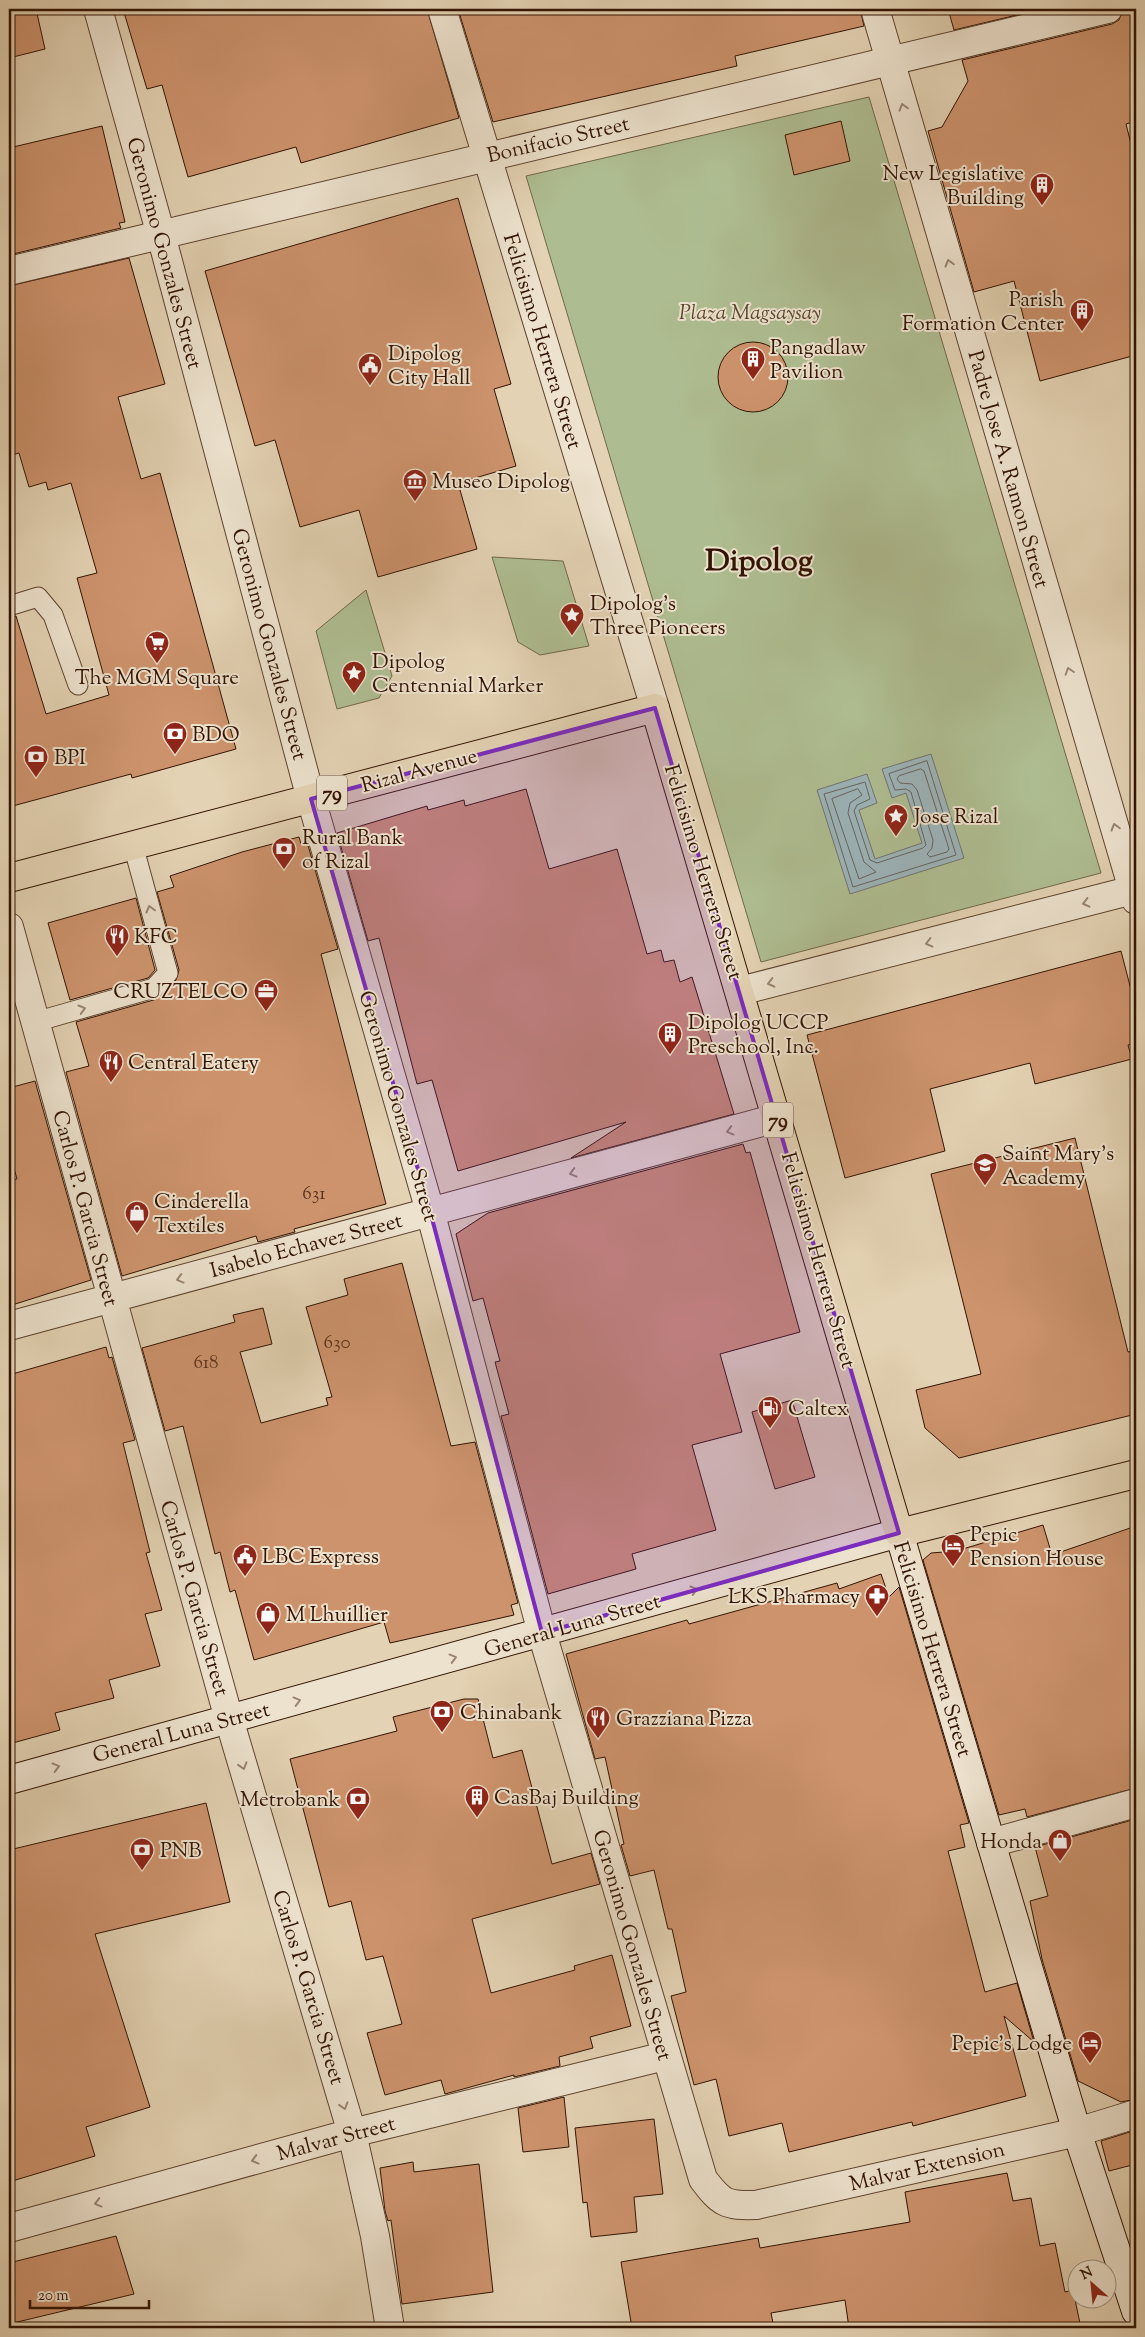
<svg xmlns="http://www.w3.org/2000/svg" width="1145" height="2337" font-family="'Sorts Mill Goudy',serif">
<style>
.green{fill:#aebd91;stroke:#70684a}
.water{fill:#9cb4ba;stroke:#727470}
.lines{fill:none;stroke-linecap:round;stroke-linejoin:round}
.shore{stroke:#67645e;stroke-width:1}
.building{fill:#cd936d;stroke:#321302}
.lane-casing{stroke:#5e432e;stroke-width:21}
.street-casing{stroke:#5e432e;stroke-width:30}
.secondary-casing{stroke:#321302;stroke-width:30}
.primary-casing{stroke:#321302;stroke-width:30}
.lane{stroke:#ede2ce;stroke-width:19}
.street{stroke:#ede2ce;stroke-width:28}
.secondary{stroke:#ede2ce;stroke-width:28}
.primary{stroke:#e3d2b3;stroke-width:28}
.oneway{stroke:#998572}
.marked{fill:#7b2cbf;fill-opacity:0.2;stroke:#7b2cbf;stroke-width:4;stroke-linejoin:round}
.labels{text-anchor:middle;stroke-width:4;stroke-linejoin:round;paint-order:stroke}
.number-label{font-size:19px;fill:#59331d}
.shield{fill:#ede2ce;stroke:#6a513f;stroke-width:1}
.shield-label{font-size:20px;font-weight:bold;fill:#321302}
.street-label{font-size:21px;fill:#321302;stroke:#ede2ce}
.poi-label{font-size:21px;fill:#321302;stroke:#ede2ce;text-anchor:start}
.park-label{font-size:21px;font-style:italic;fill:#57462d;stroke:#ede2ce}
.town-label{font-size:31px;font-weight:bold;fill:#321302;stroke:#ede2ce}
</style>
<rect width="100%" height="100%" fill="#e3d2b3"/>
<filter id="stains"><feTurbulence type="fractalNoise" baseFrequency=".004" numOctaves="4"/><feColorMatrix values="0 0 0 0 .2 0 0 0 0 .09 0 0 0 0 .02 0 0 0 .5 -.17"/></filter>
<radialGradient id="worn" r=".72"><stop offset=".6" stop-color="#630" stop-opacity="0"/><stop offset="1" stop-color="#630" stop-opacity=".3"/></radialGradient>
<g class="green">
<path d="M869,97L1101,873L761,962L526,176Z"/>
<path d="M492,557L563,561L589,646L540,655L518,642Z"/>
<path d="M366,590L392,676L379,698L337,709L316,631Z"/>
</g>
<path class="water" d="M931,754L964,858L850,894L817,790L867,774L877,803L859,810L875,859L922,843L906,793L892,798L882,769Z"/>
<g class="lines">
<g class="shore">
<path d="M927,761L956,855L853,887L824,794L865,782L870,799L857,805L854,811L870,860L877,863L923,848L926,845L911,792L906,789L895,790L889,774Z"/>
<path d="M921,769L924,771L949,849L947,852L930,857L927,854L932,848L933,840L917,790L912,784L900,783L897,779L899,776Z"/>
<path d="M858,789L862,795L850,803L848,813L864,862L876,872L859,879L832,799Z"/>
</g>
</g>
<g class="building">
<path d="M9,9H36L45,49L9,58Z"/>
<path d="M123,9H427L459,118L301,163L296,147L188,177L162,85L147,89Z"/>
<path d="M458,9H860L864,26L735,56L737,66L493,122Z"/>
<path d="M948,9H1042L954,30Z"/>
<path d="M1123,9H1134L1136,29V121L1126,124L1136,164V355L1040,381L1014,281L974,292L928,131L942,127L968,81L962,60L1112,24L1119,20Z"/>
<path d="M841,121L850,161L794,175L785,135Z"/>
<path d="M102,126L125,222L119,223L121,228L9,255V148Z"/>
<path d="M458,198L511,384L494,389L516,466L458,483L477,549L378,577L359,510L300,527L275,440L255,446L205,271Z"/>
<path d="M129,258L165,384L118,397L141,479L160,473L236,749L132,778L131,774L9,807V618L16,616L46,714L109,695L77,578L97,573L71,483L48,490L46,482L29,487L19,453L9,456V286Z"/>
<circle cx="753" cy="377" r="35"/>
<path d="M526,789L549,869L617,849L647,954L661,950L664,962L674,960L680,982L692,977L734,1114L571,1158L626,1122L458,1171L432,1080L417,1084L379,938L368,941L337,833L427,806L428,810L464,800L465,806Z"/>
<path d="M299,837L301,844L307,842L338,949L321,954L386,1204L294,1229L295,1232L258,1242L256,1236L122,1276L66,1072L89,1066L76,1022L157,999L176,980L179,970L157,892L174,887L170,876L242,852Z"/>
<path d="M136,898L155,970L148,978L70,1000L48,923Z"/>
<path d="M1121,951L1136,1009V1043L1128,1045L1132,1059L1035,1084L1030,1063L930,1089L945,1151L845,1178L807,1035Z"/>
<path d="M35,1081L91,1280L9,1306V1181L17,1179L9,1150V1088Z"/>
<path d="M1075,1138L1128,1352L1136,1350V1414L959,1458L925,1428L916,1390L981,1374L931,1174Z"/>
<path d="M743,1144L746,1153L750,1152L800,1332L720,1354L742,1432L692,1445L716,1530L632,1554L636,1569L548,1594L501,1416L509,1414L495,1362L500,1361L483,1298L473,1301L456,1234L488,1213Z"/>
<path d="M402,1263L451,1446L475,1442L518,1603L511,1605L514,1615L390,1643L384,1622L254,1660L235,1590L230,1592L220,1552L215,1554L183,1426L165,1431L142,1348L235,1322L233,1315L263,1308L272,1344L240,1352L261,1423L328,1405L326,1398L332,1397L306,1307L348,1295L344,1279Z"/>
<path d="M106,1347L109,1358L112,1357L135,1440L123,1443L150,1552L146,1553L162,1610L145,1614L160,1666L109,1680L114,1698L55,1713L60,1730L9,1744V1375Z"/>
<path d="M792,1400L815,1477L775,1489L752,1412Z"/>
<path d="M1043,1525L1052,1555L1136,1526V1788L1027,1817L1025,1809L999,1815L923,1560L931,1553L956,1551Z"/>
<path d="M881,1574L889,1597L899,1587L969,1823L960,1825L965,1847L948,1851L985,1992L1017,1983L1034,2042L1004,2016L1026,2096L913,2126L912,2122L789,2152L782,2123L729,2136L716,2079L694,2085L671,1996L686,1992L672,1929H668L654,1870L630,1876L621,1845L624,1844L605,1757L595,1759L566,1654L687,1620L689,1624L837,1583L839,1589Z"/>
<path d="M464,1699H478L493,1758L522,1750L552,1864L591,1853L600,1884L472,1919L491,1993L575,1970L574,1966L612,1955L631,2026L590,2037L593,2048L559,2057L560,2066L514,2077V2075L445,2094L441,2080L385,2095L367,2033L402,2024L383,1956L366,1960L351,1901L329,1907L290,1759L397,1731L393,1717Z"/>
<path d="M206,1803L230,1902L95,1934L150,2107L86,2127L95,2156L9,2182V1850Z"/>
<path d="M1136,1819V2099L1121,2102L1078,2081L1042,1959L1030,1901L1048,1896L1035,1847Z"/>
<path d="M564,2097L569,2147L523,2152L518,2108Z"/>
<path d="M654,2119L663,2194L634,2197L637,2232L591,2237L587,2202L583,2203L575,2128Z"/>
<path d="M1136,2130V2164L1109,2171L1101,2141Z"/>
<path d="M413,2162L414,2172L479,2164L493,2292L402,2304L391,2220L388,2221L385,2211L380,2168Z"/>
<path d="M1007,2173L1013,2201L1031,2198L1040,2246L1055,2243L1065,2292L1073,2290L1081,2328H849L845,2300L771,2313L774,2328H632L621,2262L758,2238L760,2248L910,2222L905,2192Z"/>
<path d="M116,2236L134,2294L9,2324V2263Z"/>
</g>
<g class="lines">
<defs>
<g id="lane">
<path d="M9,606L38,597L53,615L78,685"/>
<path d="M35,1022L154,988L168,973L133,845"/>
</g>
<g id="street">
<path d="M98,9L161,235L311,799L430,1211L542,1633L703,2179C721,2203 726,2206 756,2205L1077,2132L1136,2114"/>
<path d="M442,9L655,708"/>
<path d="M875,9L1136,900"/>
<path d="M9,271L1108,9"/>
<path d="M9,927L229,1719L352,2133L375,2236L390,2328"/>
<path d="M740,991L1133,890"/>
<path d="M9,1326L777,1118"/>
<path d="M991,1843L1136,1803"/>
<path d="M9,2228L352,2133L665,2056"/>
</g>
<path id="secondary" d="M9,1780L899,1533L1077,2132L1136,2311"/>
<path id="primary" d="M9,878L655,708L899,1533L1136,1474"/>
</defs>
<use href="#lane" class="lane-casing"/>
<use href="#street" class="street-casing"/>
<use href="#secondary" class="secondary-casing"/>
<use href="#primary" class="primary-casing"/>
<use href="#lane" class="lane"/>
<use href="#street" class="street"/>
<use href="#secondary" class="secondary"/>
<use href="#primary" class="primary"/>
</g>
<defs><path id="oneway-chevron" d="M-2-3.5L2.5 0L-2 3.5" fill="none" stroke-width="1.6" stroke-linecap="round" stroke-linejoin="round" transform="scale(1.25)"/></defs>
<g class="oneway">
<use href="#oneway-chevron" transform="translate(903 107) rotate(-106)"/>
<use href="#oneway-chevron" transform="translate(949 263) rotate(-106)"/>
<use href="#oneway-chevron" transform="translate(1069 671) rotate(-108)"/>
<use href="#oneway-chevron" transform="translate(1115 827) rotate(-106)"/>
<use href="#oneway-chevron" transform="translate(1086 903) rotate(166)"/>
<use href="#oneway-chevron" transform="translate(150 909) rotate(-105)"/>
<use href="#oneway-chevron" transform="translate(929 943) rotate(166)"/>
<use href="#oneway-chevron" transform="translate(771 983) rotate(166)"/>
<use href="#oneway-chevron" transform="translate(82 1009) rotate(-16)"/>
<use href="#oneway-chevron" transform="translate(730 1131) rotate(165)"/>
<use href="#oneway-chevron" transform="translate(573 1173) rotate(165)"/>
<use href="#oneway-chevron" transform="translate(180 1279) rotate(165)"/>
<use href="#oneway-chevron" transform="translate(694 1590) rotate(-16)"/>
<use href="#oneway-chevron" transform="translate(453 1658) rotate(-15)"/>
<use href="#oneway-chevron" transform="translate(297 1701) rotate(-15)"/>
<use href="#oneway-chevron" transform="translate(243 1766) rotate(73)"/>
<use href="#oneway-chevron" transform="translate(56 1767) rotate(-15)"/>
<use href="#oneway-chevron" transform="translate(344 2106) rotate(73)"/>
<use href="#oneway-chevron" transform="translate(255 2160) rotate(165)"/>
<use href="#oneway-chevron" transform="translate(98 2203) rotate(165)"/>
</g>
<path class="marked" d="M655,708L899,1533L542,1633L430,1211L311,799Z"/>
<defs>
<symbol id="building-pin" viewBox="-11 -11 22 30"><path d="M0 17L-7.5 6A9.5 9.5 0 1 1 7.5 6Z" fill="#8f2418" stroke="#ede2ce"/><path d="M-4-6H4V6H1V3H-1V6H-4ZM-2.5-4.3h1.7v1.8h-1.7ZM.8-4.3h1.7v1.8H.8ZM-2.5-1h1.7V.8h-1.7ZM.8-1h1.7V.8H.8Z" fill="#fff"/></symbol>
<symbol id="civic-pin" viewBox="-11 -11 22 30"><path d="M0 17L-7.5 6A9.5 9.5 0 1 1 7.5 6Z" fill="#8f2418" stroke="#ede2ce"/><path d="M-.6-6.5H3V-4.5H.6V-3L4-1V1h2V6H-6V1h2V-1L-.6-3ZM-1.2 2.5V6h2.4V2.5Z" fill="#fff"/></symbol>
<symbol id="museum-pin" viewBox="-11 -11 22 30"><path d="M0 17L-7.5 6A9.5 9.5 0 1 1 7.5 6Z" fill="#8f2418" stroke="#ede2ce"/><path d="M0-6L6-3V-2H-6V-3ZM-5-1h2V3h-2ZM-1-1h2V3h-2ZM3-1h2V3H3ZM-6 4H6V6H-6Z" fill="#fff"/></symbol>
<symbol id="sight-pin" viewBox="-11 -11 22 30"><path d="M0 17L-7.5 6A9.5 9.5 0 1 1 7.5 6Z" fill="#8f2418" stroke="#ede2ce"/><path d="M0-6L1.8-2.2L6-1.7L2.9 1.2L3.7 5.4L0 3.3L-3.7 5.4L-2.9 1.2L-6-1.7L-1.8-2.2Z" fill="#fff"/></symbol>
<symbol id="supermarket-pin" viewBox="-11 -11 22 30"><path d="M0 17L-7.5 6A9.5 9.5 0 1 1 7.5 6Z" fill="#8f2418" stroke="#ede2ce"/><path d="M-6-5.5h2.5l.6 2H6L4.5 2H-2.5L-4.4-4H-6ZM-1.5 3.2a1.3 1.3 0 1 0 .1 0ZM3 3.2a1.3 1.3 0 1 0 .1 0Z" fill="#fff"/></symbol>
<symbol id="bank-pin" viewBox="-11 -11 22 30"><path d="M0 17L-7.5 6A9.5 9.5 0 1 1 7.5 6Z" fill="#8f2418" stroke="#ede2ce"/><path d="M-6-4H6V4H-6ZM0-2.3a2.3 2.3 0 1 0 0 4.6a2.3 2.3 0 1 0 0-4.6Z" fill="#fff"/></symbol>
<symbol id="restaurant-pin" viewBox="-11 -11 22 30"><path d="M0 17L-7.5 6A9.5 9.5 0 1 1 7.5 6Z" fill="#8f2418" stroke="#ede2ce"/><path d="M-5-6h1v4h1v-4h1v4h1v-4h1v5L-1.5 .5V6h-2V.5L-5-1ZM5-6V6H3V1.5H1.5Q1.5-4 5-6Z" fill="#fff"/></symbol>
<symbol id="office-pin" viewBox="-11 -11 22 30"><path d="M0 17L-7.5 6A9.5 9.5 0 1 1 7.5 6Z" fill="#8f2418" stroke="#ede2ce"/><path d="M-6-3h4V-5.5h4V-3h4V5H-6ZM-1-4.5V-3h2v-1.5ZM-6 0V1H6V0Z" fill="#fff"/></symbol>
<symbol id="school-pin" viewBox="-11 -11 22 30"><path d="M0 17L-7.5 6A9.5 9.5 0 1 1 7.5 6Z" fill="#8f2418" stroke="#ede2ce"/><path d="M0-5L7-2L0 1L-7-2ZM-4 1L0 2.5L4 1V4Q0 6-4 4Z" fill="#fff"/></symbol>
<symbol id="shop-pin" viewBox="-11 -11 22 30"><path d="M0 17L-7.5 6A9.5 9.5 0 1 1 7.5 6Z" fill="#8f2418" stroke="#ede2ce"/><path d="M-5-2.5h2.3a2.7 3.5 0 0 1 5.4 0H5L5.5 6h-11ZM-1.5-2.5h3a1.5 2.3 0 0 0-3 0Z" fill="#fff"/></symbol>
<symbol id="fuel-pin" viewBox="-11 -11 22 30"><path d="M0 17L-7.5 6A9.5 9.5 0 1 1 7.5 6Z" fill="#8f2418" stroke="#ede2ce"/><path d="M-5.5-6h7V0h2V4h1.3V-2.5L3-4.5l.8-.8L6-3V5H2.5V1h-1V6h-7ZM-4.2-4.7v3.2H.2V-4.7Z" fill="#fff"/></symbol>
<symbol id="hotel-pin" viewBox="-11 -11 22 30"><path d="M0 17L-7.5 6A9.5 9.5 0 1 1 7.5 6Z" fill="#8f2418" stroke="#ede2ce"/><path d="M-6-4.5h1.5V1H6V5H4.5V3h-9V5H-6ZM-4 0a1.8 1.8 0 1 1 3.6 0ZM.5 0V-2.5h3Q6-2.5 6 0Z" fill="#fff"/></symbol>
<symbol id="pharmacy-pin" viewBox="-11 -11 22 30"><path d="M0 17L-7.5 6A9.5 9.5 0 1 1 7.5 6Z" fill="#8f2418" stroke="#ede2ce"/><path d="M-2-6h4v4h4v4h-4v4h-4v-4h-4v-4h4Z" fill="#fff"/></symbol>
</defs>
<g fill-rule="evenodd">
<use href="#building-pin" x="1028" y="171" width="28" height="38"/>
<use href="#building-pin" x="1068" y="297" width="28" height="38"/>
<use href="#building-pin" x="739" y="345" width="28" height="38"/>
<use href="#civic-pin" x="356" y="351" width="28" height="38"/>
<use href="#museum-pin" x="401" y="467" width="28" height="38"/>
<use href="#sight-pin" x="558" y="601" width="28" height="38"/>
<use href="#supermarket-pin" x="143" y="629" width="28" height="38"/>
<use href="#sight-pin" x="340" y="659" width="28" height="38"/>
<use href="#bank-pin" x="161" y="720" width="28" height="38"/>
<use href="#bank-pin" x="22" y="743" width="28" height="38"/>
<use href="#sight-pin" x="882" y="802" width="28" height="38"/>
<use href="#bank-pin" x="270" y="835" width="28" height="38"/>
<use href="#restaurant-pin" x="103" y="922" width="28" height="38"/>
<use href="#office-pin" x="252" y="977" width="28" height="38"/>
<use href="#building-pin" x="656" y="1020" width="28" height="38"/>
<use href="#restaurant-pin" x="97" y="1048" width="28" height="38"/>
<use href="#school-pin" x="971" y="1151" width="28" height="38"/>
<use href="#shop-pin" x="123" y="1199" width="28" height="38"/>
<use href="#fuel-pin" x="756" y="1394" width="28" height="38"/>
<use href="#hotel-pin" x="939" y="1532" width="28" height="38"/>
<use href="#civic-pin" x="231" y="1542" width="28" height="38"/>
<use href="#pharmacy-pin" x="863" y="1582" width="28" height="38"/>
<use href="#shop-pin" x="254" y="1600" width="28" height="38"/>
<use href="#bank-pin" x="428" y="1698" width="28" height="38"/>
<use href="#restaurant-pin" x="584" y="1704" width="28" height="38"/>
<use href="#building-pin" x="463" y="1783" width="28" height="38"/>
<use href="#bank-pin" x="344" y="1785" width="28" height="38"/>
<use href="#shop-pin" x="1046" y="1827" width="28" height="38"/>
<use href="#bank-pin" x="128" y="1836" width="28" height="38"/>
<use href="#hotel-pin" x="1076" y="2029" width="28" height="38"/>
</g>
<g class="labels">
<g class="number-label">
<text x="314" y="1199">631</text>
<text x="337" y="1348">630</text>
<text x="206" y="1368">618</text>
</g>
<g class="shield">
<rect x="317" y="775.5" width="30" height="35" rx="4"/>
<rect x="763" y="1102.5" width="30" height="35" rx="4"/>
</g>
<g class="shield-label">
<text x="332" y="800">79</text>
<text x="778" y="1127">79</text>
</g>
<g class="street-label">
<text transform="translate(558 139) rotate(-13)" y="7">Bonifacio Street</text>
<text transform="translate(165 253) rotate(75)" y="7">Geronimo Gonzales Street</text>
<text transform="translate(543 341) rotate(73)" y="7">Felicisimo Herrera Street</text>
<text transform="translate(1009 469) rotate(74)" y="7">Padre Jose A. Ramon Street</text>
<text transform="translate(270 644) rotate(75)" y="7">Geronimo Gonzales Street</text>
<text transform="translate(419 770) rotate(-15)" y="7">Rizal Avenue</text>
<text transform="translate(704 872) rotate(73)" y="7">Felicisimo Herrera Street</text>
<text transform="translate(399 1106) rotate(74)" y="7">Geronimo Gonzales Street</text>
<text transform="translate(86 1208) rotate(75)" y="7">Carlos P. Garcia Street</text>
<text transform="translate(306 1245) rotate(-15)" y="7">Isabelo Echavez Street</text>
<text transform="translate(819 1260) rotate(74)" y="7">Felicisimo Herrera Street</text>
<text transform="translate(195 1598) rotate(74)" y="7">Carlos P. Garcia Street</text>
<text transform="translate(572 1625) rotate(-16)" y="7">General Luna Street</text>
<text transform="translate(933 1649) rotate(73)" y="7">Felicisimo Herrera Street</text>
<text transform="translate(181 1732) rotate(-15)" y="7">General Luna Street</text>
<text transform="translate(633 1945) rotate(74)" y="7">Geronimo Gonzales Street</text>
<text transform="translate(309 1987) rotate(73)" y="7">Carlos P. Garcia Street</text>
<text transform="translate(336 2138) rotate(-15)" y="7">Malvar Street</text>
<text transform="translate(927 2166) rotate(-13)" y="7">Malvar Extension</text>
</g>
<g class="poi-label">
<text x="1024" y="180" text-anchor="end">New Legislative<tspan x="1024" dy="24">Building</tspan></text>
<text x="1064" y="306" text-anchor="end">Parish<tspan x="1064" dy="24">Formation Center</tspan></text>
<text x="770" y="354">Pangadlaw<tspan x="770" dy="24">Pavilion</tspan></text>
<text x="388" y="360">Dipolog<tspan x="388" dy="24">City Hall</tspan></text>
<text x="432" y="488">Museo Dipolog</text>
<text x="590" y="610">Dipolog's<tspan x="590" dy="24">Three Pioneers</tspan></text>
<text x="372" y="668">Dipolog<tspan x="372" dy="24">Centennial Marker</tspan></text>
<text x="157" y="684" text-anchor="middle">The MGM Square</text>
<text x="192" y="741">BDO</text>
<text x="54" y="764">BPI</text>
<text x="914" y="823">Jose Rizal</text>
<text x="302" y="844">Rural Bank<tspan x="302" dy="24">of Rizal</tspan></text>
<text x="134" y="943">KFC</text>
<text x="248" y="998" text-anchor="end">CRUZTELCO</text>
<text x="688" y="1029">Dipolog UCCP<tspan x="688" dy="24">Preschool, Inc.</tspan></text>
<text x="128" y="1069">Central Eatery</text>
<text x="1002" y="1160">Saint Mary's<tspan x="1002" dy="24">Academy</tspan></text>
<text x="154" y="1208">Cinderella<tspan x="154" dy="24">Textiles</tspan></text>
<text x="788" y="1415">Caltex</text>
<text x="970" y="1541">Pepic<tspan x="970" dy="24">Pension House</tspan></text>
<text x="262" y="1563">LBC Express</text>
<text x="860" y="1603" text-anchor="end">LKS Pharmacy</text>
<text x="286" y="1621">M Lhuillier</text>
<text x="460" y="1719">Chinabank</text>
<text x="616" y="1725">Grazziana Pizza</text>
<text x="494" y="1804">CasBaj Building</text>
<text x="340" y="1806" text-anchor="end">Metrobank</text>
<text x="1042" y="1848" text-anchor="end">Honda</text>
<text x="160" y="1857">PNB</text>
<text x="1072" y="2050" text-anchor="end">Pepic's Lodge</text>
</g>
<g class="park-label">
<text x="750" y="319">Plaza Magsaysay</text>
</g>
<g class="town-label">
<text x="759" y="570">Dipolog</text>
</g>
</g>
<rect width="1145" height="2337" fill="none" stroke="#e3d2b3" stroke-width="30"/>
<rect x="10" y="10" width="1125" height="2317" fill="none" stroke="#321302" stroke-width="2.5"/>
<rect x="15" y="15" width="1115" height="2307" fill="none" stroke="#321302"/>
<g transform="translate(1092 2284) rotate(333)"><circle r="24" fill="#ede2ce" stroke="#a28f7c"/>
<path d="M0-4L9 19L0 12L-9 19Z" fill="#8f2418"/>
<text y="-8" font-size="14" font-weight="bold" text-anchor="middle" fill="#321302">N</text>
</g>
<path d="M30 2300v8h119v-8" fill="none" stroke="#321302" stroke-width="2.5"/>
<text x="38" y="2300" font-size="15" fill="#321302" stroke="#ede2ce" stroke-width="4" paint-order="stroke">20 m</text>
<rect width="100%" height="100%" filter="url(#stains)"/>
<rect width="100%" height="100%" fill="url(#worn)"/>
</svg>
